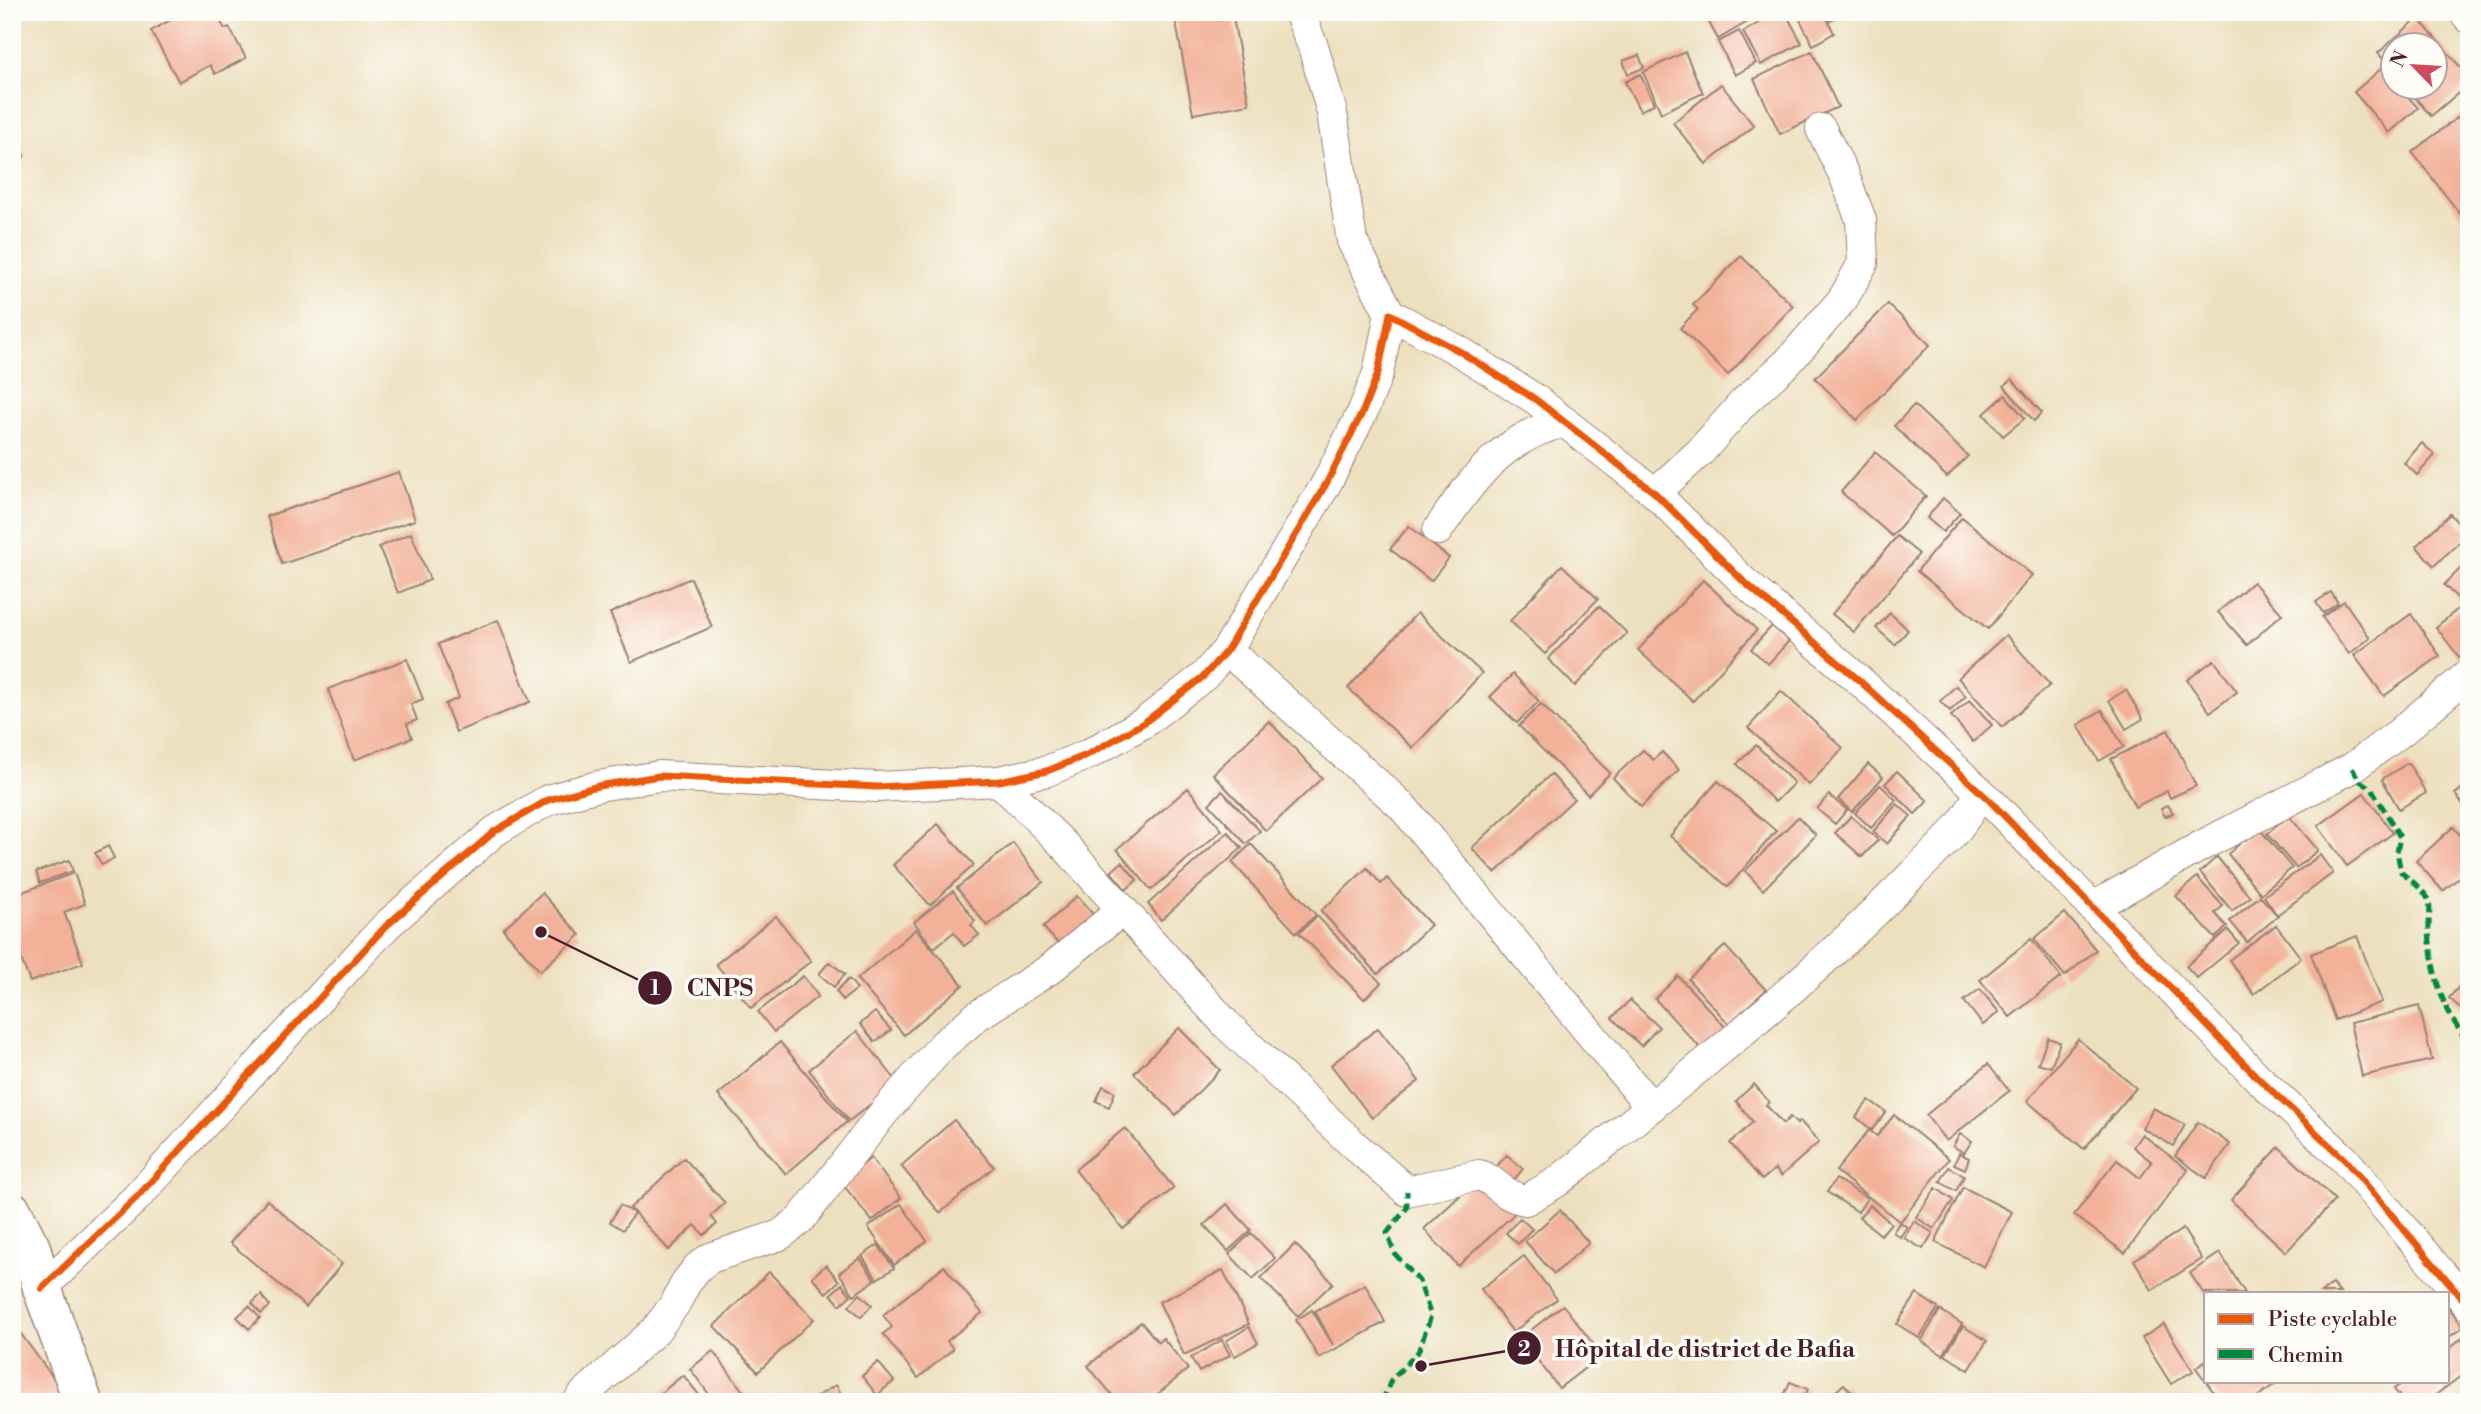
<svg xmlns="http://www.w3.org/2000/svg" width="2481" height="1414" font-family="'Libre Bodoni',serif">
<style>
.building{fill:#f2b198}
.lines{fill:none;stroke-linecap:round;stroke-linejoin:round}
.minor-casing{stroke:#9c8075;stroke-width:32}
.tertiary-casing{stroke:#9c8075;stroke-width:41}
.minor{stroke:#fff;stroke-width:30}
.tertiary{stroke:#fff;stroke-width:38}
.quiet{stroke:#00873e;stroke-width:5;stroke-dasharray:10 5;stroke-linecap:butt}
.cycleway-casing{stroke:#fdfcf7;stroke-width:11}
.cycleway{stroke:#e8590c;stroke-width:7}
.leader{fill:none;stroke:#4a1f2b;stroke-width:2.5}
.callout-dot{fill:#4a1f2b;stroke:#fdfcf7;stroke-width:2.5}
.mark-label{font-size:21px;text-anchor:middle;font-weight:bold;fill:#fff}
.callout-label{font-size:24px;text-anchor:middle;font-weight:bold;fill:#4a1f2b;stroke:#fdfcf7;stroke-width:7;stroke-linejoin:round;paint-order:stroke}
</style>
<rect width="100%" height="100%" fill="#fdfcf7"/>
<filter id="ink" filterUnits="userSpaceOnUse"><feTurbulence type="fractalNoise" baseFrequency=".0143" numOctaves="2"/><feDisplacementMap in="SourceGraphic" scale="14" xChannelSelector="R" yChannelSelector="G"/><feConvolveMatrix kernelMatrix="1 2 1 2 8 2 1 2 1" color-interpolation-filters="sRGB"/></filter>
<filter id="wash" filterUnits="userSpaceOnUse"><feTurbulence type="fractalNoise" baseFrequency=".00686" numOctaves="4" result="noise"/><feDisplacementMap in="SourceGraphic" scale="28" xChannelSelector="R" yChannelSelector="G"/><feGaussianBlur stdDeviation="1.57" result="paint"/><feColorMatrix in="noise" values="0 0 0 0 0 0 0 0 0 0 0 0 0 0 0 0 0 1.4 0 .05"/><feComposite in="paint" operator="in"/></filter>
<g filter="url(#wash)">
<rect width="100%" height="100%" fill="#ede0bf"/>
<g id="blocks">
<g class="building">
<path d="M185,12H215L225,29L229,27L246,58L215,74L210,65L179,82L151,31Z"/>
<path d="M1174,12H1232L1249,104L1193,114Z"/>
<path d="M1713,12H1765L1718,39L1706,17Z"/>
<path d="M1779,12H1785L1802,43L1761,65L1743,32Z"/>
<path d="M1796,12H1824L1834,33L1813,45Z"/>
<path d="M1825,12H1839L1841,15L1829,21Z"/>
<path d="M2418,18L2469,77V84L2431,116L2407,88H2436V46H2394V72L2378,53Z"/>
<path d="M1739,31L1756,63L1735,75L1718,42Z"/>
<path d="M1812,51L1838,107L1780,134L1754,79Z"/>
<path d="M1685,52L1703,93L1661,113L1643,72Z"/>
<path d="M1639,55L1644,68L1628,74L1623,61Z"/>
<path d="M2383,67L2394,79V88H2400L2418,108L2389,133L2354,92Z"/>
<path d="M1640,74L1654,104L1640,111L1625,82Z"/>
<path d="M1721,84L1754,126L1706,164L1673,123Z"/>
<path d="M2466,111L2469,115V209L2461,215L2412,152Z"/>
<path d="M16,121L24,157L12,159V122Z"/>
<path d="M1741,256L1793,306L1728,375L1680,328L1698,309L1693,305Z"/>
<path d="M1888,304L1930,345L1857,420L1815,378Z"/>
<path d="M2012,379L2042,413L2034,421L2004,386Z"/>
<path d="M2005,395L2025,418L2003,436L1984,414Z"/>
<path d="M1914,405L1968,456L1947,477L1894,426Z"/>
<path d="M2422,443L2435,455L2417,475L2404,463Z"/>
<path d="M1875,452L1926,496L1892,536L1841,492Z"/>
<path d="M399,472L415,520L282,564L267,516Z"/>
<path d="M1943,498L1960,513L1943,532L1927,518Z"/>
<path d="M2450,514L2468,534L2434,566L2416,546Z"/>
<path d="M1962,517L2032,575L1988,629L1917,571Z"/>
<path d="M1409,526L1449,558L1431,581L1390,549Z"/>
<path d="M411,533L430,580L398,593L379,547Z"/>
<path d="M1897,536L1919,554L1854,632L1832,614Z"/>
<path d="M2469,560V609L2444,585Z"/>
<path d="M1562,565L1598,599L1545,654L1510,621Z"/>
<path d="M691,578L712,627L631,662L610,613Z"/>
<path d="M1703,580L1757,630L1693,701L1638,650Z"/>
<path d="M2253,582L2282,614L2247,645L2218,612Z"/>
<path d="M2331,592L2338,603L2323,613L2316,602Z"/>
<path d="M2344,601L2370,638L2349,654L2322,617Z"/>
<path d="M1599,606L1627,633L1575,686L1548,659Z"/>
<path d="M2458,609L2469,623V650L2459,657L2436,627Z"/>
<path d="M1417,613L1482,673L1413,748L1348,688Z"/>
<path d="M1890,613L1908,630L1895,645L1876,628Z"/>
<path d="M2411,614L2440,656L2384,696L2354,655Z"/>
<path d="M498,620L530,702L456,732L445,704L459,698L438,644Z"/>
<path d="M1772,626L1789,641L1768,664L1751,649Z"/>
<path d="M2006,635L2050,685L2002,727L1958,678Z"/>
<path d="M407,659L423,699L411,704L417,720L407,724L412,738L354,760L328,689Z"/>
<path d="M2214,660L2237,692L2210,712L2187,680Z"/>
<path d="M1513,674L1539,701L1517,723L1490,697Z"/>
<path d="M1956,686L1966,696L1950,711L1940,701Z"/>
<path d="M2126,690L2143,719L2126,729L2109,700Z"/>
<path d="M1781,691L1843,748L1809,785L1748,728Z"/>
<path d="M1970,700L1992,725L1973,742L1951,716Z"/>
<path d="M1541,704L1610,773L1588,795L1519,726Z"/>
<path d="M2102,710L2124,747L2099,761L2078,725Z"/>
<path d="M1269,721L1322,778L1266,831L1213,774Z"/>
<path d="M2168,730L2196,786L2170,798L2167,791L2135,807L2111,759Z"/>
<path d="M1756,745L1794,783L1775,802L1737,764Z"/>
<path d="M1643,750L1653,760L1662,752L1679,770L1641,807L1613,778Z"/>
<path d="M2408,763L2426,793L2399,809L2382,779Z"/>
<path d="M1868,764L1883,777L1852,812L1838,799Z"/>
<path d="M1897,771L1928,801L1915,814L1885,784Z"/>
<path d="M1551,774L1574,799L1495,873L1472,848Z"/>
<path d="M1718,781L1776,831L1728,887L1670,836Z"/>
<path d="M2469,783V812L2455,794Z"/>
<path d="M1880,785L1896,800L1871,828L1855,813Z"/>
<path d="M1188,788L1222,830L1151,890L1117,849Z"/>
<path d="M1222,791L1260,831L1246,844L1209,804Z"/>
<path d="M2364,793L2393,833L2347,866L2318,826Z"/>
<path d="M1829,795L1847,810L1835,824L1817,809Z"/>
<path d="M1897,804L1911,816L1887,844L1873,832Z"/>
<path d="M2168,805L2173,813L2165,817L2161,809Z"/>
<path d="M1851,816L1878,840L1862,857L1835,833Z"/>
<path d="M2289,816L2318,850L2296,868L2267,834Z"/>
<path d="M1798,817L1816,835L1763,890L1745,871Z"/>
<path d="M938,824L974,865L930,905L893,865Z"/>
<path d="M2258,827L2292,868L2261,894L2228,854Z"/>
<path d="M2453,827L2469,845V869L2443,891L2416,861Z"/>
<path d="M1228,832L1242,848L1161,920L1148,904Z"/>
<path d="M1013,843L1043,882L987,926L957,888Z"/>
<path d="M1251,844L1316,915L1296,933L1232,862Z"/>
<path d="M108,846L114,858L102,865L95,853Z"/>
<path d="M2320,855L2333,873L2277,915L2264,896Z"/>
<path d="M2217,857L2250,897L2232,911L2200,872Z"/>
<path d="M69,860L73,871L40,883L36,872Z"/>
<path d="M1122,862L1137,880L1126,890L1111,872Z"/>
<path d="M1367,868L1381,884L1387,878L1431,925L1378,974L1321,911Z"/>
<path d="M74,873L85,904L64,912L83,963L30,982L12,935V896Z"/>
<path d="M2197,877L2223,906L2215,913L2227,927L2215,938L2176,896Z"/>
<path d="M953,891L975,921L971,925L979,935L964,946L954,932L934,948L914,922Z"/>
<path d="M542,893L580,935L540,971L503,929Z"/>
<path d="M1077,896L1099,921L1065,951L1043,927Z"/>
<path d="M2260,896L2278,916L2247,942L2230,921Z"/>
<path d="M2065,913L2096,950L2065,976L2034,939Z"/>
<path d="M776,916L811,961L751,1008L716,964Z"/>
<path d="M1317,916L1381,983L1364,999L1299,933Z"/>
<path d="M2276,925L2301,958L2254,994L2229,960Z"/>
<path d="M916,929L963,985L904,1035L857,979Z"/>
<path d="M2228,930L2239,943L2197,978L2186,966Z"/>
<path d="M2357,936L2382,1002L2335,1020L2311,954Z"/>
<path d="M2031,939L2061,977L2010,1017L1980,980Z"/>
<path d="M1725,946L1766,990L1729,1024L1688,979Z"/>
<path d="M829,962L845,974L834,987L819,974Z"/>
<path d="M2469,975V1016L2449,998Z"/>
<path d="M803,976L818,996L774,1032L758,1012Z"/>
<path d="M1678,976L1728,1030L1704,1052L1655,999Z"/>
<path d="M849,979L857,989L843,1000L836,991Z"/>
<path d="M1980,989L1999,1012L1983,1025L1964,1001Z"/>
<path d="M1630,1000L1659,1027L1641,1046L1612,1018Z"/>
<path d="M2419,1006L2432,1060L2362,1076L2350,1023Z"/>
<path d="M875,1012L891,1030L875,1042L860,1024Z"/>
<path d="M1179,1028L1220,1070L1176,1115L1134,1073Z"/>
<path d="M1378,1028L1419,1081L1372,1118L1331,1065Z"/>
<path d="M857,1031L898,1083L849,1121L809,1070Z"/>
<path d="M2048,1038L2060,1042L2051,1067L2038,1063Z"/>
<path d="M2078,1039L2136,1088L2084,1149L2027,1101Z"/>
<path d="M780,1042L847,1122L786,1174L718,1095Z"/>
<path d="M1988,1064L2009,1091L1946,1141L1926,1115Z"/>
<path d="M1754,1084L1769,1102L1766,1105L1783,1124L1790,1117L1797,1124L1800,1121L1819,1142L1781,1176L1775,1169L1762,1180L1730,1143L1753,1122L1736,1101Z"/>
<path d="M1103,1086L1115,1092L1109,1107L1096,1101Z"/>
<path d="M1869,1100L1886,1112L1872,1130L1856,1117Z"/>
<path d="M2153,1108L2185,1125L2173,1146L2142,1128Z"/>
<path d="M1894,1115L1949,1159L1900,1222L1836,1171L1869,1130L1877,1136Z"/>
<path d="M954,1120L994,1167L940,1213L901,1166Z"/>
<path d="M2198,1122L2230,1144L2206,1178L2175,1156Z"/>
<path d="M1125,1128L1174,1188L1123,1229L1075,1170Z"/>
<path d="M1960,1134L1972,1141L1964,1153L1953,1146Z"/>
<path d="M2142,1134L2188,1170L2125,1253L2074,1215L2117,1160L2140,1178L2152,1162L2133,1147Z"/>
<path d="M2279,1147L2335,1200L2286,1252L2231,1200Z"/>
<path d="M1959,1153L1969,1158L1965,1169L1954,1164Z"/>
<path d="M1507,1155L1523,1169L1512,1182L1496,1167Z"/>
<path d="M684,1158L725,1203L711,1216L717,1224L704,1235L695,1225L669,1250L630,1208Z"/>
<path d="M871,1158L901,1198L872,1221L841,1182Z"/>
<path d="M1949,1167L1964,1176L1956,1191L1940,1182Z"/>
<path d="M1480,1177L1514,1214L1458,1266L1424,1229Z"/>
<path d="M1836,1179L1867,1198L1858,1212L1827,1192Z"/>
<path d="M1963,1187L2012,1212L1984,1267L1935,1242Z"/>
<path d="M1936,1188L1953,1200L1934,1229L1916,1217Z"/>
<path d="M267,1200L342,1264L306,1307L230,1243Z"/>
<path d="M901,1204L927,1241L894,1265L868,1227Z"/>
<path d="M1227,1204L1251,1230L1228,1251L1204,1225Z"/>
<path d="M620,1205L634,1213L623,1230L610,1222Z"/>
<path d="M1870,1205L1891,1223L1881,1235L1859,1217Z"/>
<path d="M1560,1210L1589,1243L1554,1274L1525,1241Z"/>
<path d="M1520,1218L1532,1229L1518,1244L1506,1233Z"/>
<path d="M1914,1221L1933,1233L1923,1249L1904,1238Z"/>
<path d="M1900,1222L1907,1227L1900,1237L1893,1232Z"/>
<path d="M2183,1229L2202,1259L2152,1290L2134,1260Z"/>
<path d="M1251,1233L1275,1258L1253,1279L1229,1254Z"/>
<path d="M1295,1244L1333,1283L1298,1316L1261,1278Z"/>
<path d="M878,1245L894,1268L877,1279L862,1256Z"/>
<path d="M2220,1253L2245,1293H2206V1297L2190,1273Z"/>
<path d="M1524,1256L1557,1299L1513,1332L1481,1289Z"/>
<path d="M860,1258L875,1280L854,1295L839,1273Z"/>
<path d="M826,1265L839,1281L826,1293L812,1277Z"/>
<path d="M944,1266L982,1313L947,1341L953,1349L918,1378L883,1334L892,1327L883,1315Z"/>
<path d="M1223,1270L1249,1324L1184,1355L1159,1302Z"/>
<path d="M769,1272L814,1319L758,1372L714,1326Z"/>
<path d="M842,1284L851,1295L840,1305L831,1294Z"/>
<path d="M1365,1284L1385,1322L1319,1358L1296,1320L1312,1310L1333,1345L1315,1311Z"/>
<path d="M2332,1284L2340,1293H2321Z"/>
<path d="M860,1294L872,1305L861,1317L849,1306Z"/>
<path d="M1917,1294L1938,1308L1919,1338L1897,1324Z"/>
<path d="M261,1295L270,1306L261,1314L252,1303Z"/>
<path d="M1563,1305L1602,1355L1559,1388L1521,1338Z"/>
<path d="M249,1306L260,1318L249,1329L237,1317Z"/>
<path d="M2448,1306L2463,1327L2448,1338Z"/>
<path d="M1940,1310L1962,1324L1943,1355L1921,1341Z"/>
<path d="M1141,1322L1158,1342L1163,1338L1188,1369L1148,1402H1118L1088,1366Z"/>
<path d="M2164,1324L2193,1371L2171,1384L2142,1338Z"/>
<path d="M1963,1326L1987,1341L1969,1370L1945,1355Z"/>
<path d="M1249,1327L1258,1343L1235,1356L1226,1341Z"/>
<path d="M18,1330L71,1402H12V1334Z"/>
<path d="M2461,1339L2469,1350V1370L2426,1402H2404L2394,1389L2405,1381H2448V1349Z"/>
<path d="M1222,1340L1230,1355L1199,1372L1191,1358Z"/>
<path d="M713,1351L751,1402H715L690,1369Z"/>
<path d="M2206,1360V1381H2279L2250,1402H2221L2196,1368Z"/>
<path d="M878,1362L894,1381L877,1395L862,1376Z"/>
<path d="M683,1375L705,1402H650Z"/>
<path d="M1790,1382L1808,1389L1802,1402H1781Z"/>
<path d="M1844,1384L1860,1402H1824Z"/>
<path d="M836,1385L846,1402H808Z"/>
</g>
</g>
</g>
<g filter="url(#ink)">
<use href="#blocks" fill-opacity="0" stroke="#9c8075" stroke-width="2"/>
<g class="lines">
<defs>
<g id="minor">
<path d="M1299,12L1314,49L1332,113L1352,241L1390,314"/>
<path d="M2464,12L2469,18"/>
<path d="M1655,493L1700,452L1744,402L1788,362L1843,299L1863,263L1861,220L1844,175L1821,129"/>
<path d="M1438,530C1471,480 1503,436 1565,422"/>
<path d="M1227,650L1402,806L1651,1107"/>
<path d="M999,781L1063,844L1226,1024L1355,1146L1407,1191L1479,1175C1497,1180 1502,1197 1526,1200L1557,1182C1679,1085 1801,989 1910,877C1934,852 1968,825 1979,792"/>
<path d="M2093,907L2201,846L2352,768L2402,731L2469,674"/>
<path d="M42,1288L136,1198L386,926L495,831L548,800L598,786L659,776L877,787L999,781L1047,771L1089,754L1145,722L1204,676L1227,650L1326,484L1363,411L1378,373L1390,314L1459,351L1535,399L1655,493L1743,581L1861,682L1989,800L2257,1077L2345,1160L2469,1306"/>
<path d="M578,1402L584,1394L655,1331L675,1304L687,1281L698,1267L710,1258L780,1235L800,1220L885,1111L943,1045L977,1016L1050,969L1122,910"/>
</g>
<path id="tertiary" d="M12,1211L31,1248L42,1288L83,1402"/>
</defs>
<use href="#minor" class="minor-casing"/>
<use href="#tertiary" class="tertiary-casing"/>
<use href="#minor" class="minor"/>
<use href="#tertiary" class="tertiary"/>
<g class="quiet">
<path d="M2352,768L2360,781L2372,789L2400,837L2397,852L2401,872C2410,880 2422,888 2428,899C2432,908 2428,922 2429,932C2433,977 2441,1007 2469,1044"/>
<path d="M1382,1402L1391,1380L1418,1352L1431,1316L1419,1281L1395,1254L1387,1233L1407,1208V1191"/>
</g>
<defs>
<path id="cycleway" d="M42,1288L136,1198L386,926L495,831L548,800L598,786L659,776L877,787L999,781L1047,771L1089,754L1145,722L1204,676L1227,650L1326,484L1363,411L1378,373L1390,314L1459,351L1535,399L1655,493L1743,581L1861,682L1989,800L2257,1077L2345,1160L2469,1306"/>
</defs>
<use href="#cycleway" class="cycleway-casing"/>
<use href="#cycleway" class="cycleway"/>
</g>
</g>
<path class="leader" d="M541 932L655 988M1421 1366L1524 1348"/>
<g class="callout-dot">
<circle cx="541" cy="932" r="7"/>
<circle cx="1421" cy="1366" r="7"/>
<circle cx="655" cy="988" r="18"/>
<circle cx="1524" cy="1348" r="18"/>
</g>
<g class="mark-label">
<text x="655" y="995">1</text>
<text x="1524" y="1356">2</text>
</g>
<g class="callout-label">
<text x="720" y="996">CNPS</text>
<text x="1705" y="1357">Hôpital de district de Bafia</text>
</g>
<rect width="2481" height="1414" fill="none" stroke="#fdfcf7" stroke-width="42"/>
<rect x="2204" y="1292" width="245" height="91" fill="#fdfcf7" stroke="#b5a4a5" stroke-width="2"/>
<rect x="2218" y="1314" width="35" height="10" fill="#e8590c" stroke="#b5a4a5" stroke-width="2"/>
<text x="2268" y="1326" font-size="21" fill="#4a1f2b">Piste cyclable</text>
<rect x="2218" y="1349" width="35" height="10" fill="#00873e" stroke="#b5a4a5" stroke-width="2"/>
<text x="2268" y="1362" font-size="21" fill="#4a1f2b">Chemin</text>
<g transform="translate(2414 66) rotate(295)"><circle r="33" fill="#fdfcf7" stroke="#b5a4a5" stroke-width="2"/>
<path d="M0-5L12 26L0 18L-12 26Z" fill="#d1495b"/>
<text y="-10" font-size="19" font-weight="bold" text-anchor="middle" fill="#4a1f2b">N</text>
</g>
</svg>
